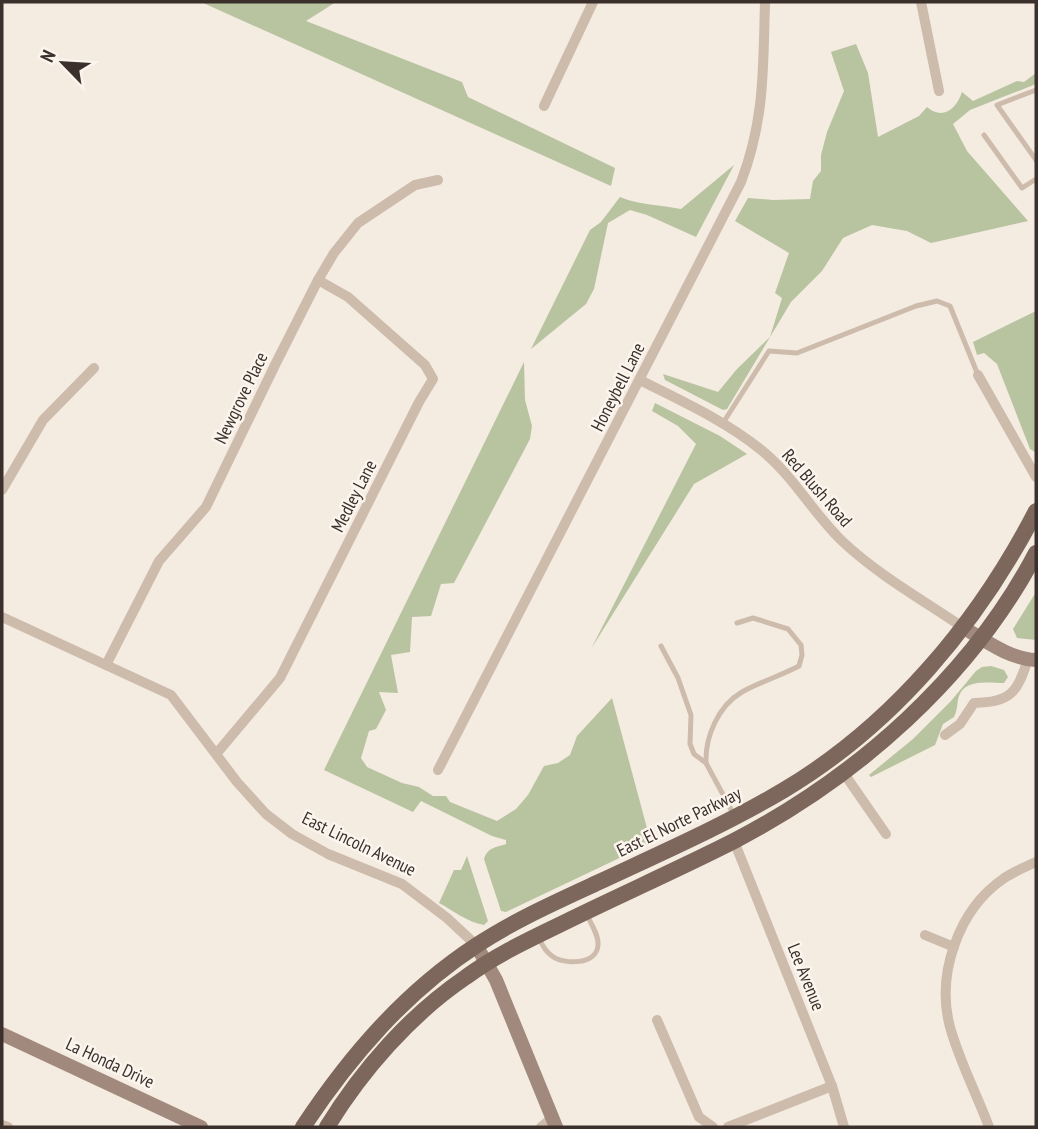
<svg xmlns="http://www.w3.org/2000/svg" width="1038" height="1129" font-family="'PT Sans Narrow',sans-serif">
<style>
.green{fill:#b8c4a0}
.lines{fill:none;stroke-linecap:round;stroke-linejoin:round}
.lane{stroke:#cdbbac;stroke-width:5}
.street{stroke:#cdbbac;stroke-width:10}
.secondary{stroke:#a18a7d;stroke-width:14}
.primary{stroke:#7d675c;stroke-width:16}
.labels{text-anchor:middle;stroke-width:5;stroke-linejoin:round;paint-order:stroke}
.street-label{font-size:18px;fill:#3b302b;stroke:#fbf5ee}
</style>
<rect width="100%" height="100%" fill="#f4ebe1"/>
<g class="green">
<path d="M201,2H336L306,21L462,82L468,97L615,168L611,186Z"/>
<path d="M856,44L868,73L878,137L919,116L927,107C943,121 957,108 962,92L973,101L1017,81L1024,82L1036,73V84L970,110L953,124L967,151L1028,221L931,243L907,231L872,225L843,238L822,271L791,302L727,409L723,410L665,380L663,374L718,392L737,369L770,337L782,298L775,293L789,253L735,221L748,198L773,200L810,199L813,181L821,171V155L827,132L844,91L831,52Z"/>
<path d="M734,165L696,237L647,215L630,210L608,223L594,289L586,304L531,349L590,230L601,222L620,197C639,205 661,205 681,209Z"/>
<path d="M1036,311V452H1035L1030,449L997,364L984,353L977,355L973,342Z"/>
<path d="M524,362L525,400L532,426L530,439L454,583L441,584L431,616L412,617L410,652L391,655L398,693L379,692L386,710L376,729L369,731L361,758L367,767L402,783L419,787L433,796H446L450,802L497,821L516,809L528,795L544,766L558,763L570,755L577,736L612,698L651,843L506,912L501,911L484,859C488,847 495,848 506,844V840L492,836L421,801L413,812L324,770Z"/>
<path d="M655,403L720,436L747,454L694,484L591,649L696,444L678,426L652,411Z"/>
<path d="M1036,592V640L1017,638L1013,629Z"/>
<path d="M991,666L1004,670L1008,677L1004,683C988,683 962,678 958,700C957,706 957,711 954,717L943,724L935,745L871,777L869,775L913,739L951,701L976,671L982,667Z"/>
<path d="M467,856L488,921L484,925C467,922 454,911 439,903L454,870H461Z"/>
</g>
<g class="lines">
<g class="lane">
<path d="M1036,90L997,105L1036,160"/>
<path d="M984,135L1022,188L1036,179"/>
<path d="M723,423L769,351L797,353L916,306L937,301L950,306L978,375"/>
<path d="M661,646L678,678L691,715L690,744L694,754L706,763L734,815"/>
<path d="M706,763C705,737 718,706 742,692C760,682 780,676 799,666L802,655L801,645L788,629L753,618L737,623"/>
<path d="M539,938C542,945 546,952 552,956C564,965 597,965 598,945C599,935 590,922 586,913"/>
</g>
<g class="street">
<path d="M921,2L939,91"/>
<path d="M544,106L593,2"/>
<path d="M978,375L1036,477"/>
<path d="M640,380C681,401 724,420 760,449C793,475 812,512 842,541C878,575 923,600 964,628"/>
<path d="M2,490L43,420L94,368"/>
<path d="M2,617L171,695L237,782L266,814L292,834L328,854L402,884L447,918L476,945"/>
<path d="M106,665L159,561L206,507L276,363L318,280L334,253L358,223L415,185L438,180"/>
<path d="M945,735L960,724L974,703C1011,702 1017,693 1028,659"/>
<path d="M217,753L280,678L419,402L433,379L425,365L348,297L318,280"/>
<path d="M438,770L741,182C765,120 763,67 765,2"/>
<path d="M843,772L886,834"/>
<path d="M734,841L832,1086L844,1127"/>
<path d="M925,935L954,947"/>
<path d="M657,1020L699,1117L713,1127"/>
<path d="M2,1125L8,1127"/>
<path d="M541,1127L552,1118"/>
<path d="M728,1127L832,1086"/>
<path d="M989,1127C977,1095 959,1060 950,1027C936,975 958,910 1003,879C1013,872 1025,867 1036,862"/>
</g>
<g class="secondary">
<path d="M964,628C986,641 1010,659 1036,660"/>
<path d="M476,945L496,980L556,1127"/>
<path d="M2,1034L201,1127"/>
</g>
<g class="primary">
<path d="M303,1127C350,1056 405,992 477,945C515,920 558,901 599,882C661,853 725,825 784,790C893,725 978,623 1036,511"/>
<path d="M327,1127C362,1070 410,1015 466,977C493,957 524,942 553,928C613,898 675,871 734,841C857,777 971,677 1036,553"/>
</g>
</g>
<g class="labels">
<g class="street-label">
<text transform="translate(618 387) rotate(-63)" y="6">Honeybell Lane</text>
<text transform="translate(241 398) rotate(-64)" y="6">Newgrove Place</text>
<text transform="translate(817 488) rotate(49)" y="6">Red Blush Road</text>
<text transform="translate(354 496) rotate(-63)" y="6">Medley Lane</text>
<text transform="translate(679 822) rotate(-26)" y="6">East El Norte Parkway</text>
<text transform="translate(359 844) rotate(26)" y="6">East Lincoln Avenue</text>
<text transform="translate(806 977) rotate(68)" y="6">Lee Avenue</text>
<text transform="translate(110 1063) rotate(25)" y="6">La Honda Drive</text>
</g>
</g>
<rect width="1038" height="1129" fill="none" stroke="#3b302b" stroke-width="7"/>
<g transform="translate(63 63) rotate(295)" stroke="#fbf5ee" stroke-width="5" paint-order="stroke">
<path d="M0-5L12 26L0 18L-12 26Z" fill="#3b302b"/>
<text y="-10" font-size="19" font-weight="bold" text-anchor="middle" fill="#3b302b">N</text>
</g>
</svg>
